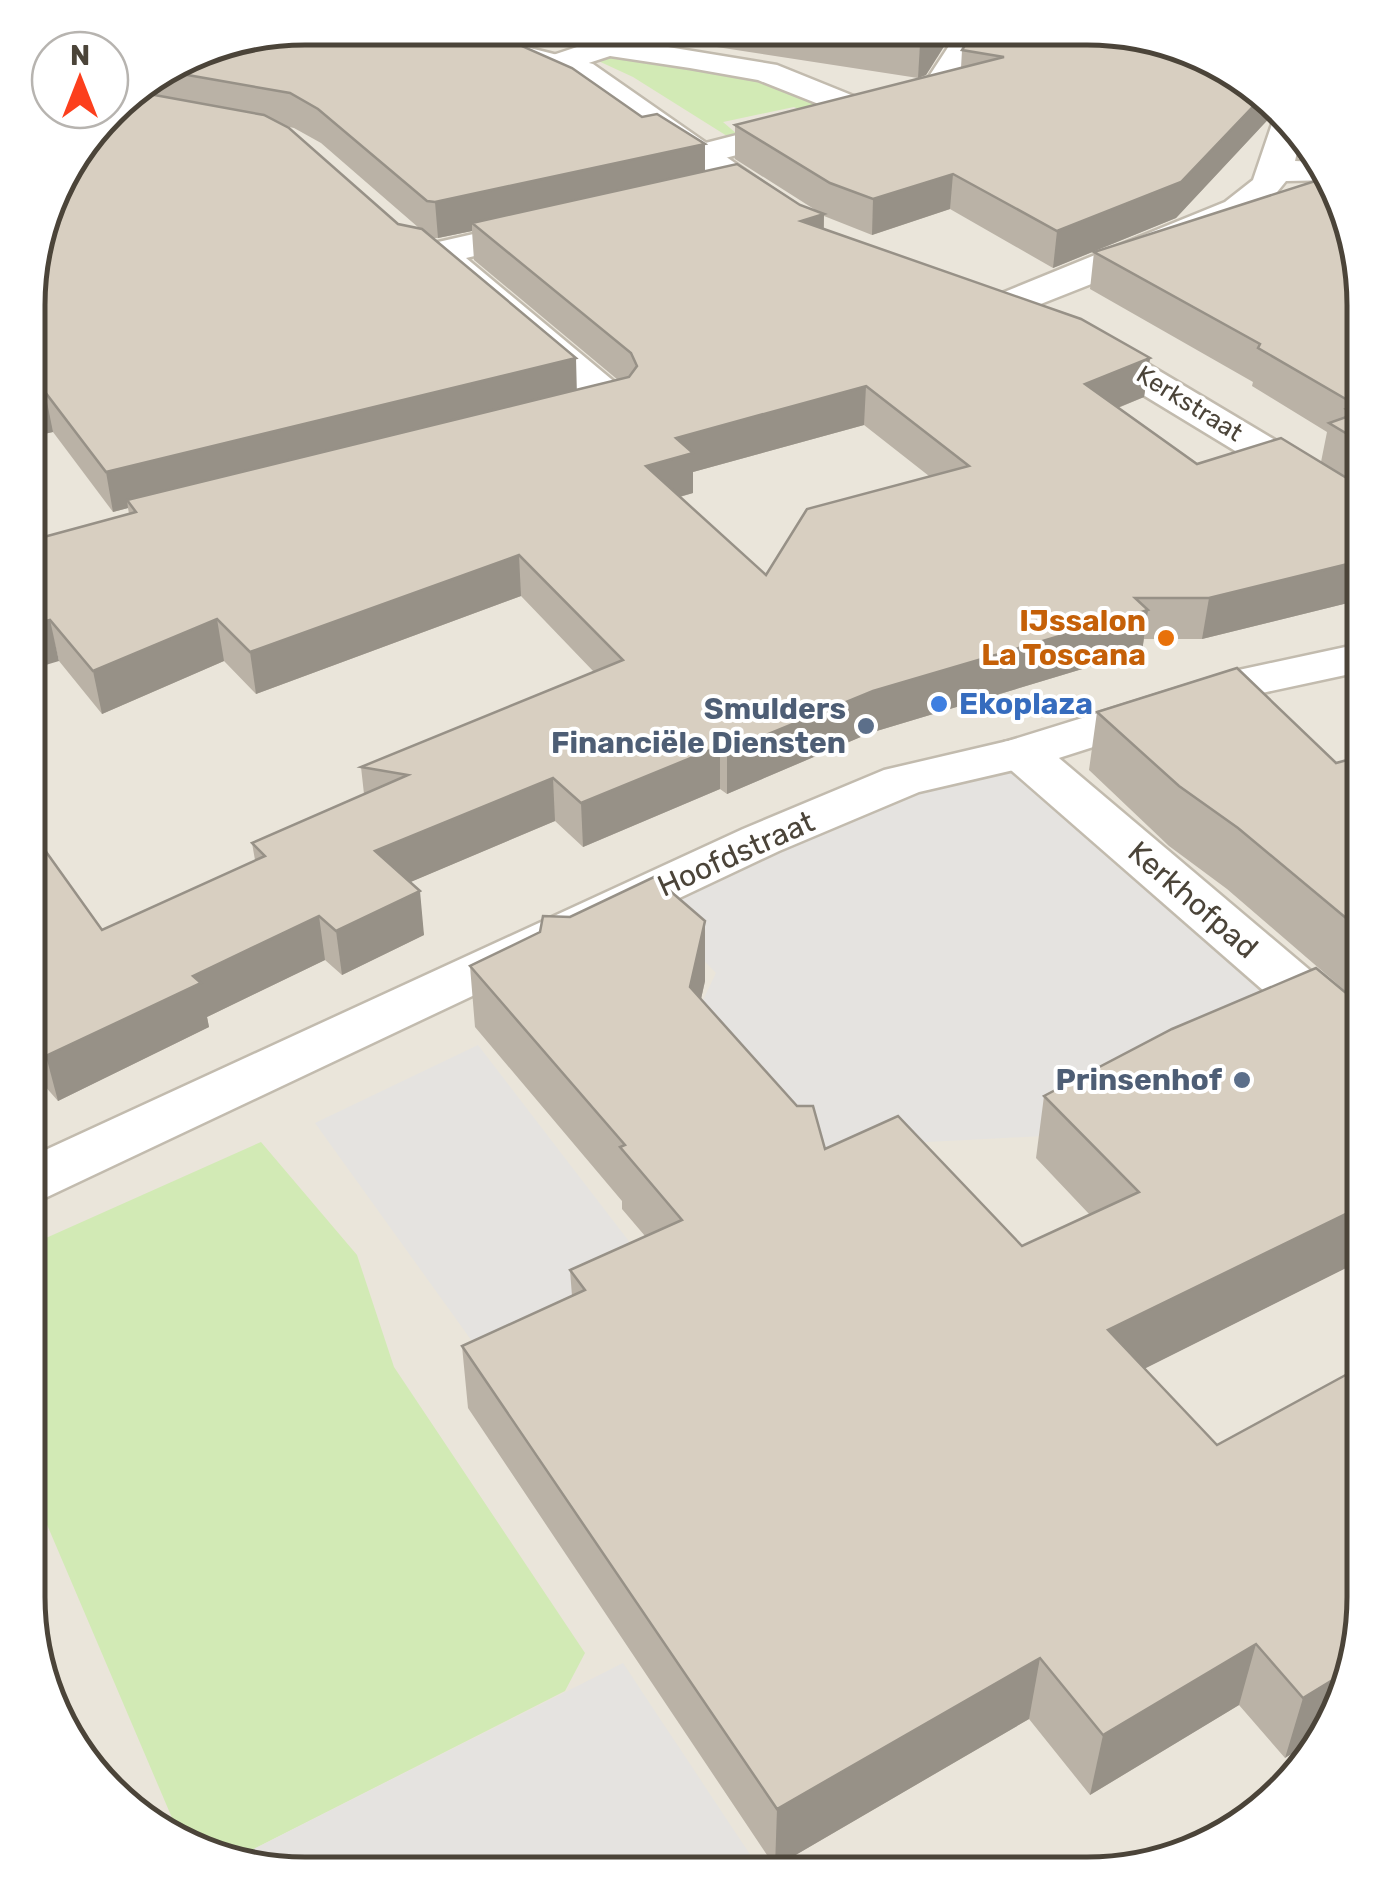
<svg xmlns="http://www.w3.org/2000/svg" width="1392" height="1902" font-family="Rubik,sans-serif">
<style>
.residential{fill:#eae5da}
.green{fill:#d2eab5}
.parking{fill:#e5e3e0}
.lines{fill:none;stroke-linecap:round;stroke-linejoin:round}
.minor-casing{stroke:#c2bbae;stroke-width:5}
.tertiary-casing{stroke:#c2bbae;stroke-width:5}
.minor{fill:#fff;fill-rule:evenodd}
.tertiary{fill:#fff;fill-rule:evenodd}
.wall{fill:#bab2a6;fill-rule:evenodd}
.shaded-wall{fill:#979187}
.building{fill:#d8cfc1;stroke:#979187;stroke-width:2.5;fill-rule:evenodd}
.food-dot{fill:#e8710a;stroke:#fff;stroke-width:4}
.shop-dot{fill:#3f7fe0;stroke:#fff;stroke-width:4}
.service-dot{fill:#5c6f8a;stroke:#fff;stroke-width:4}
.labels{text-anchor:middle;stroke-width:8;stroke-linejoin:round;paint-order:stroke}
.far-street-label{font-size:25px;fill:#4b4439;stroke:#fff}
.food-label{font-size:30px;font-weight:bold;fill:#c56008;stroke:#fff;text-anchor:end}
.shop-label{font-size:30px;font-weight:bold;fill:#366cbe;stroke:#fff;text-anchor:start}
.service-label{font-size:30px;font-weight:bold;fill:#4e5e75;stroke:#fff;text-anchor:end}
.street-label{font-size:30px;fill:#4b4439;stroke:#fff}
.rim{fill:none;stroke:#4b4439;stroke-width:5}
</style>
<rect width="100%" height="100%" fill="#f6f3ec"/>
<path class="residential" d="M305,28L1123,30L1255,85L1336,182L1364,305V1615L1317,1751L1210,1846L1087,1874L270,1872L151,1827L56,1720L28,1597L30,269L64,167L123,96Z"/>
<g class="green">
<path d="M610,53L763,77L841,108L814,116L794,107L723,122L737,134L727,136L633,77L594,59Z"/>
<path d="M261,1142L357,1255L394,1367L585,1653L565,1691L234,1859L181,1839L28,1480V1246Z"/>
</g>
<g class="parking">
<path d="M1010,754L1306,1012L1043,1136L794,1149L688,1031L716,973L641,896Z"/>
<path d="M478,1045L648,1266L474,1344L315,1123Z"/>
<path d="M623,1663L763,1874L270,1872L234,1859Z"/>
</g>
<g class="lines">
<defs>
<g id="minor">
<path d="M960,29L990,30L950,92L864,122L758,80L690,68L610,56L561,72L545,63L550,56L607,37L777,65L871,103L928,78Z"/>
<path d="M121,98L198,110L214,120L198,130L107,115Z"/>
<path d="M1281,116L1300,139L1295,161L1319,162L1334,180L1286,181L1264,208L1233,228L1023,311H997L991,303L997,295L1225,202L1253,180L1272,124Z"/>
<path d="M807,117L819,120L823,127L819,134L698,165L686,162L681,155L686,148Z"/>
<path d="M544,218L557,221L562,229L557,237L466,258L629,394L635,403L629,412L568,427L554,424L548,415L554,406L585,398L420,253L425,245Z"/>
<path d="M1022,738L1040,742L1364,1016V1067L1344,1061L1004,764L997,753L1004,742Z"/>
</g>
<g id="tertiary">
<path d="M400,28H451L593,64L801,209L795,216H771L686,162L571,78L404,34Z"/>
<path d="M1080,328L1094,332L1364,493V524L1349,520L1066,348L1061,340L1066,332Z"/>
<path d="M1364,643V671L1262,693L1040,764L919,792L779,851L28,1206V1158L743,829L884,770L1008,741L1234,671Z"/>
</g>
</defs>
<use href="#minor" class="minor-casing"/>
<use href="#tertiary" class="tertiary-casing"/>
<use href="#minor" class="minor"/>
<use href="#tertiary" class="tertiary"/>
</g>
<g class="wall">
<path d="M593,28L955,29L926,75L918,78Z"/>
<path d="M216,42L642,117L705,144V172L817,211L735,159V125L961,68L962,50L1255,85L1277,110L1176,218L1053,268L950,209L872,235L824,216V229L1150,358L1144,397L1118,408L1197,464L1321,462L1327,432L1252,386L1253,382L1090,289L1094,252L1364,305V599L1202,639H1144L1142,651L870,733L727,794L720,789L583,847L555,821L410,882L424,935L342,975L325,960L207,1017L209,1027L58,1101L28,1067L29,828L102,930L255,860L252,843L364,794L361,767L594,672L521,596L256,694L224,661L102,714L59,661L29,541L129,514L128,508L113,512L53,432L30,437V269L64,167L107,115V117L139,99L123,96ZM285,126L294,128L321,143L419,228L398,224ZM472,231L474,260L618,380L577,390L433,238H438ZM864,425L929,476L766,575L680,497L693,493V472Z"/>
<path d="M1097,712L1336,763L1364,766V1259L1145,1368L1364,1615L1285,1758L1239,1705L1090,1795L1029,1719L775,1867L468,1408L462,1346L572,1296L570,1270L645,1236L622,1209V1201L475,1027L470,966L705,981L701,999L825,1149L1022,1246L1090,1215L1036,1158L1044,1096L1357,1002V1001L1227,889L1169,846L1089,770Z"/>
</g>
<g class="shaded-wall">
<path d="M936,29H955L926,75L918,78L920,44Z"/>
<path d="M1264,95L1277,110L1176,218L1053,268L1057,231Z"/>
<path d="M705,144V179L472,223V231L438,238L435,202Z"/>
<path d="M953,174L950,209L872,235L873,199Z"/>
<path d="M824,214L823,250L801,221Z"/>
<path d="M576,358L577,396L127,500L128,508L113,512L106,472Z"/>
<path d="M1150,358L1144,397L1080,423L1085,384Z"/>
<path d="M866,386L864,425L693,472V493L646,506V466L676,438Z"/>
<path d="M45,392L53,432L30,437V396Z"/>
<path d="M519,555L521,596L256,694L250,652Z"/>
<path d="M1364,560V599L1202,639L1209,598Z"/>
<path d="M1148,610L1142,651L870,733L727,794V751L873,691Z"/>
<path d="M217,619L224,661L102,714L93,671Z"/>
<path d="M50,620L59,661L29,670V625Z"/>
<path d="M720,746V789L583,847L581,803Z"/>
<path d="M553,778L555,821L380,895L375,851Z"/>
<path d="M420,891L424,935L342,975L336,931Z"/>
<path d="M319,916L325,960L207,1017L209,1027L58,1101L46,1056L193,976Z"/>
<path d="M705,921V981L690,1048V987Z"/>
<path d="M1364,1205V1259L1098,1392L1108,1330Z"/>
<path d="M1256,1644L1239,1705L1090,1795L1103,1735Z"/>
<path d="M1040,1658L1029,1719L775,1867L777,1809Z"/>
<path d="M1344,1673L1323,1735L1285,1758L1303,1698Z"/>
</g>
<g class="building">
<path d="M305,28H481L572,68L642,117L657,114L705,144L435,202L427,201L318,109L290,93L165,71L216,42Z"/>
<path d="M817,29H936L928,42L920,44Z"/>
<path d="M975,30H1123L1255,85L1264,95L1181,182L1057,231L953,174L873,199L830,183L735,125L1004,57L962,50Z"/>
<path d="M149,94L264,115L289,128L398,224L422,229L576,358L106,472L45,392L30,396V269L64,167L104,119Z"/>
<path d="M737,164L800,205L824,214L801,221L1081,319L1150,358L1085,384L1197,464L1281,438L1355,483L1364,485V560L1209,598H1135L1148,610L873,691L727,751L720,746L581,803L553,778L375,851L420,891L336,931L319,916L193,976L201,983L46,1056L29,1035V828L102,930L265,856L252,843L408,775L361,767L623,660L519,555L250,652L217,619L93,671L50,620L29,625V541L136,512L127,500L629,377L637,366L631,353L472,223ZM866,386L969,466L807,509L766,575L646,466L693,453L676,438Z"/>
<path d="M1331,176L1336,182L1364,305V444L1329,423L1355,414L1346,409L1356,405L1258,348L1260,344L1094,252Z"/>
<path d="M1237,668L1336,763L1355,758L1364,766V933L1238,828L1179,786L1097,712Z"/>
<path d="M654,877L705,921L690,987L797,1106H813L825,1149L898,1116L1022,1246L1139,1192L1044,1096L1172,1029L1316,968L1357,1002L1364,1004V1205L1108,1330L1217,1445L1364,1365V1615L1344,1673L1303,1698L1256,1644L1103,1735L1040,1658L777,1809L462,1346L585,1290L570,1270L682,1220L620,1147L625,1145L470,966L540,932L543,916L570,917Z"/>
<path d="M1224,1834L1210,1846L1200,1848Z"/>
</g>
<circle class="food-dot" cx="1166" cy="638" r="10"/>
<circle class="shop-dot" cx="939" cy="704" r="10"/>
<g class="service-dot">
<circle cx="866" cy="726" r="10"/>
<circle cx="1242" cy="1080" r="10"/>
</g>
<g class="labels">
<g class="far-street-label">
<text transform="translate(1190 403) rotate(32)" y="9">Kerkstraat</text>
</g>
<g class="food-label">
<text x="1146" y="631">IJssalon<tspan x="1146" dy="34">La Toscana</tspan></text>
</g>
<g class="shop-label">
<text x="959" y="714">Ekoplaza</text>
</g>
<g class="service-label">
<text x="846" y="719">Smulders<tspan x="846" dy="34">Financiële Diensten</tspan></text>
<text x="1222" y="1090">Prinsenhof</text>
</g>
<g class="street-label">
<text transform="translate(736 854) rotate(-24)" y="10">Hoofdstraat</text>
<text transform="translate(1193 900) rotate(41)" y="10">Kerkhofpad</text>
</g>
</g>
<path d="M0 0H1392V1902H0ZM305 45H1087A260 260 0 0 1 1347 305V1597A260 260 0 0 1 1087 1857H305A260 260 0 0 1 45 1597V305A260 260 0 0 1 305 45Z" fill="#fff" fill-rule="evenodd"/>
<path class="rim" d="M305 45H1087A260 260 0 0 1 1347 305V1597A260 260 0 0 1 1087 1857H305A260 260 0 0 1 45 1597V305A260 260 0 0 1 305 45Z"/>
<g transform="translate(80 80)"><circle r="48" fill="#ffffff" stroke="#b7b4b0" stroke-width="2.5"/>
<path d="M0-8L18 38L0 25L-18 38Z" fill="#fc3f1d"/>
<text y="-15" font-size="28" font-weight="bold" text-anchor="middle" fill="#4b4439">N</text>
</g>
</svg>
